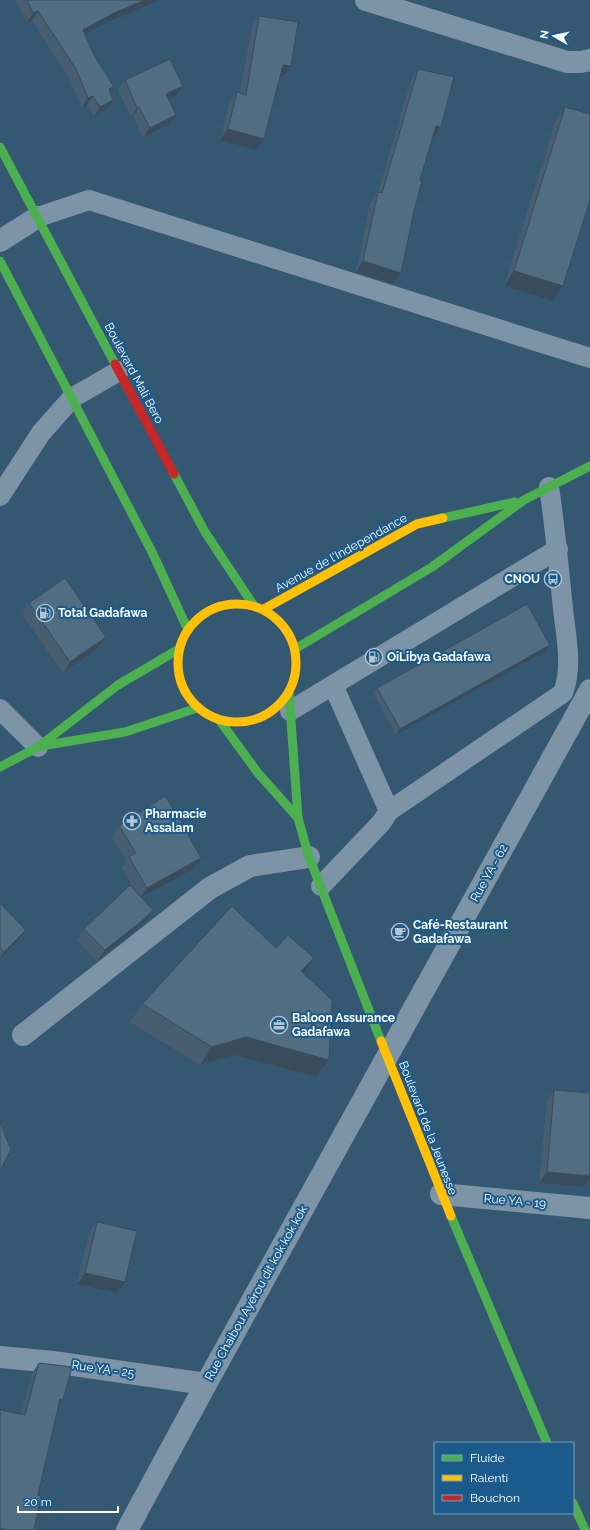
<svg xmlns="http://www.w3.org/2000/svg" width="590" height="1530" font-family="Raleway,sans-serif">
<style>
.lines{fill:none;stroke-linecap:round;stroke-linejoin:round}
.lane{stroke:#7c94a6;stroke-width:20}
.street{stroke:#7c94a6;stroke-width:22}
.fast{stroke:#4caf50;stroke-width:9}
.slow{stroke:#ffc107;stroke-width:9}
.jam{stroke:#c62828;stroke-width:9}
.wall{fill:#465e70}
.shaded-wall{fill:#394c5b}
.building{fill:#516d82;stroke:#394c5b}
.labels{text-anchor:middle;stroke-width:4;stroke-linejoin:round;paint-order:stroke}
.street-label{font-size:12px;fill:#fff;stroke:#1b5b8c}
.poi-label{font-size:12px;font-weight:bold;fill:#fff;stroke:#1b5b8c;text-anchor:start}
</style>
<rect width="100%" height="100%" fill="#355872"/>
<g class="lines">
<g class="lane">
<path d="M38,217L89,200L590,358"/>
<path d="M0,496L41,433L72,398L119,371"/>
<path d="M333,685L558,549"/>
<path d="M0,709L38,747"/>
<path d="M290,711L333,685L389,811L381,823L321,886"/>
<path d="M389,811L563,693C573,667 566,636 563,609C559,568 555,527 549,487"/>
</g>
<g class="street">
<path d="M366,0L567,62H581L590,60"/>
<path d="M0,241L38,217"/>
<path d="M23,1035L210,888L250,866L309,857"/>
<path d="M441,1194L590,1208"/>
<path d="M0,1357L53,1362L206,1384"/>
<path d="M127,1530L206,1384L590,690"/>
</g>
<g class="fast">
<path d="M0,147L115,364"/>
<path d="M0,261L152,552L188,630"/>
<path d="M174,474L205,532L254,606"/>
<path d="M443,518L515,502"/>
<path d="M295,649L432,567L524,500L590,466"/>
<path d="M289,693L298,818L309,857L381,1041"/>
<path d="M220,721L258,773L298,818"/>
<path d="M41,746L125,732L197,708"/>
<path d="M0,767L38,747L118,685L179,649"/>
<path d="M451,1216L547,1443"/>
<path d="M573,1503L585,1530"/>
</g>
<g class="slow">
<circle cx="237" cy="663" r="59"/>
<path d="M264,609L417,524L443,518"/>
<path d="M381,1041L451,1216"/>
</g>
<path class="jam" d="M115,364L174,474"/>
</g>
<g class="wall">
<path d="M16,0H160L108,22L85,34L94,55L114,87L110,93L107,109L94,116L87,105L82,107L69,78L32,20L27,23Z"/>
<path d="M259,16L283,77H280L264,139L256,150L220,140L229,103L237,92L240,93L252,26Z"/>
<path d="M418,69L433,138H432L420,180L393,284L356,272L370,203L378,192L411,80Z"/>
<path d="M125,80L176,96L169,100V124L143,138L133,116L131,117L118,90Z"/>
<path d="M565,107L563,286L553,301L504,286L555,122Z"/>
<path d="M29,603L106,637L98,648L63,673L22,614Z"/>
<path d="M550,645L546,651L396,735L373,693L377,688Z"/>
<path d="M119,826L193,869L142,898L153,910L146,921L135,931L97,961L77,940L84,929L133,888L122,868L127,861L112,837Z"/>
<path d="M0,903L18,941L0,959Z"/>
<path d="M303,973L329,1060L316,1077L234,1055L200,1065L130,1022L142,1004Z"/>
<path d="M554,1090L590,1093V1180L585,1187L539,1183L547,1101Z"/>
<path d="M97,1222L125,1282L117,1293L77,1284L89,1233Z"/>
<path d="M39,1363L63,1400L58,1406L38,1495L21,1414L32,1373Z"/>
</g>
<g class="shaded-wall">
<path d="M145,0H160L108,22L77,39L83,30L114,13Z"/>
<path d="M38,11L32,20L27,23L33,13Z"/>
<path d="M283,65L291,66L283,77L276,76Z"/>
<path d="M183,86L176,96L159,104L166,94Z"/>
<path d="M114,87L108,96L109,89Z"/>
<path d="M93,96L87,105L82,107L88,98Z"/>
<path d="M113,100L107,109L94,116L100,107Z"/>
<path d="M139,107L133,116L131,117L137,108Z"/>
<path d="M176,115L169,124L143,138L150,128Z"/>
<path d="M436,126L441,127L433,138L428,137Z"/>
<path d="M228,129L264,139L256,150L220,140Z"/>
<path d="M363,261L401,273L393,284L356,272Z"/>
<path d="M514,271L563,286L553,301L504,286Z"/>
<path d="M106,637L98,648L63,673L70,662Z"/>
<path d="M550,645L546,651L396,735L400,729Z"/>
<path d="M201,858L193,869L139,899L147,888Z"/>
<path d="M153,910L146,921L135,931L97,961L105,950Z"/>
<path d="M26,930L18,941L0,959V958L4,952Z"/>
<path d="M314,958L301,976V971Z"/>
<path d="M246,1037L329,1060L316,1077L234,1055L200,1065L212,1047Z"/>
<path d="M547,1172L590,1176V1180L585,1187L539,1183Z"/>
<path d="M85,1273L125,1282L117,1293L77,1284Z"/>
<path d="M60,1399L63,1400L56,1410Z"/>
</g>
<g class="building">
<path d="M27,0H145L114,13L83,30L94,55L114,87L109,89L113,100L100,107L93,96L88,98L76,69L38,11L33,13Z"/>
<path d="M259,16L298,22L291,66L283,65L264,139L228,129L237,92L246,95Z"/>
<path d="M170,59L183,86L166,94L176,115L150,128L139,107L137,108L125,80Z"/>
<path d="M418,69L454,77L441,127L436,126L420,180L422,181L414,211L401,273L363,261L378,192L382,193Z"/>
<path d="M565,107L590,114V200L563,286L514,271Z"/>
<path d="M65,578L106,637L70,662L29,603Z"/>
<path d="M527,604L550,645L400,729L377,688Z"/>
<path d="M165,796L182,823L201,858L147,888L129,857L136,853L119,826Z"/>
<path d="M130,885L153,910L143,920L105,950L84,929Z"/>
<path d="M0,903L26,930L4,952L0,948Z"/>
<path d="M232,906L276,948L288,935L314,958L301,971L332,1000L329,1060L246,1037L212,1047L142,1004Z"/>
<path d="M554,1090L590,1093V1176L547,1172Z"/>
<path d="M0,1122L11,1150L0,1170Z"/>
<path d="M97,1222L137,1231L125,1282L85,1273Z"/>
<path d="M39,1363L72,1367L63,1400L60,1399L38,1495L41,1496L34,1530H7L0,1528V1410L25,1415Z"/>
</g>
<defs>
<symbol id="bus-ring" viewBox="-11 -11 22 22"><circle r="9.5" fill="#1b5b8c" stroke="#b8c5ce" stroke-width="1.5"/><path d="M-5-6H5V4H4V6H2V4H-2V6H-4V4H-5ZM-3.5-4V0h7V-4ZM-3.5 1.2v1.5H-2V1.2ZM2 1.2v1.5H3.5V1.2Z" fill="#b8c5ce"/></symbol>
<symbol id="fuel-ring" viewBox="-11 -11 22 22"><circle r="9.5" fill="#1b5b8c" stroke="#b8c5ce" stroke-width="1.5"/><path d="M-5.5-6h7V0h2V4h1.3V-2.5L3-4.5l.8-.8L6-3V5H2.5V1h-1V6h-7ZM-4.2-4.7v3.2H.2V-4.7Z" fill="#b8c5ce"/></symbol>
<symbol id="pharmacy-ring" viewBox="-11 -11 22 22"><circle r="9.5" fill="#1b5b8c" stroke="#b8c5ce" stroke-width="1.5"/><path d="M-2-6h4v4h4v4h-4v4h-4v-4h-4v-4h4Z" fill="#b8c5ce"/></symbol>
<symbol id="cafe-ring" viewBox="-11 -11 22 22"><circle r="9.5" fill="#1b5b8c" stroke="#b8c5ce" stroke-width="1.5"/><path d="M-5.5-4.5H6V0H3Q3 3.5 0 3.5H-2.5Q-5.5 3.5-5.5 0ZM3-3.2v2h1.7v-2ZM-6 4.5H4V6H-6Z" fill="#b8c5ce"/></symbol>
<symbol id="office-ring" viewBox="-11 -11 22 22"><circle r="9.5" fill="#1b5b8c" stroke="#b8c5ce" stroke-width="1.5"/><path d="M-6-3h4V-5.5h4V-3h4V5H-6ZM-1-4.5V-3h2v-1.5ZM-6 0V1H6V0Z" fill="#b8c5ce"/></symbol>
</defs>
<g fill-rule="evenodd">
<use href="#bus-ring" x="543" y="569" width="20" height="20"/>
<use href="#fuel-ring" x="35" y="603" width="20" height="20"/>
<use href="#fuel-ring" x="364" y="647" width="20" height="20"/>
<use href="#pharmacy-ring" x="122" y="811" width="20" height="20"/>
<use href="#cafe-ring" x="390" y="922" width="20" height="20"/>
<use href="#office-ring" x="269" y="1015" width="20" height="20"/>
</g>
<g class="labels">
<g class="street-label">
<text transform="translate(134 373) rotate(62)" y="4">Boulevard Mali Bero</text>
<text transform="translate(341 553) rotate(-29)" y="4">Avenue de l'Independance</text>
<text transform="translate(489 873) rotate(-61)" y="4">Rue YA - 62</text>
<text transform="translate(428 1128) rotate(69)" y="4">Boulevard de la Jeunesse</text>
<text transform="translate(515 1201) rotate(5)" y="4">Rue YA - 19</text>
<text transform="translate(256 1293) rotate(-61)" y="4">Rue Chaibou Ayérou dit kok kok kok</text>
<text transform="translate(103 1369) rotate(8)" y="4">Rue YA - 25</text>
</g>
<g class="poi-label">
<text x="540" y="583" text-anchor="end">CNOU</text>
<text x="58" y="617">Total Gadafawa</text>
<text x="387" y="661">OiLibya Gadafawa</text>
<text x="145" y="818">Pharmacie<tspan x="145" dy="14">Assalam</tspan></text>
<text x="413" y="929">Café-Restaurant<tspan x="413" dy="14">Gadafawa</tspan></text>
<text x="292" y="1022">Baloon Assurance<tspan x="292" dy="14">Gadafawa</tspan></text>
</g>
</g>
<rect x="434" y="1442" width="140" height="72" fill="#1b5b8c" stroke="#769dba"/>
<rect x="442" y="1455" width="20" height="6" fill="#4caf50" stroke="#769dba"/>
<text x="470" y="1462" font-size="12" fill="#ffffff">Fluide</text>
<rect x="442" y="1475" width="20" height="6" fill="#ffc107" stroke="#769dba"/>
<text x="470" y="1482" font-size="12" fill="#ffffff">Ralenti</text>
<rect x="442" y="1495" width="20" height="6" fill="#c62828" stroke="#769dba"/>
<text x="470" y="1502" font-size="12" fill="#ffffff">Bouchon</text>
<g transform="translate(554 36) rotate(279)" stroke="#1b5b8c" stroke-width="3" paint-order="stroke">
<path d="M0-3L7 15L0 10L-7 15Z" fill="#ffffff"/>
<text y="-6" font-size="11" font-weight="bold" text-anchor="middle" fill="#ffffff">N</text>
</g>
<path d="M18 1506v6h100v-6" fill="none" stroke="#ffffff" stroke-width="2"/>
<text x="24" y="1506" font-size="12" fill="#ffffff" stroke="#1b5b8c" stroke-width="3" paint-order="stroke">20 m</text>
</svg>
